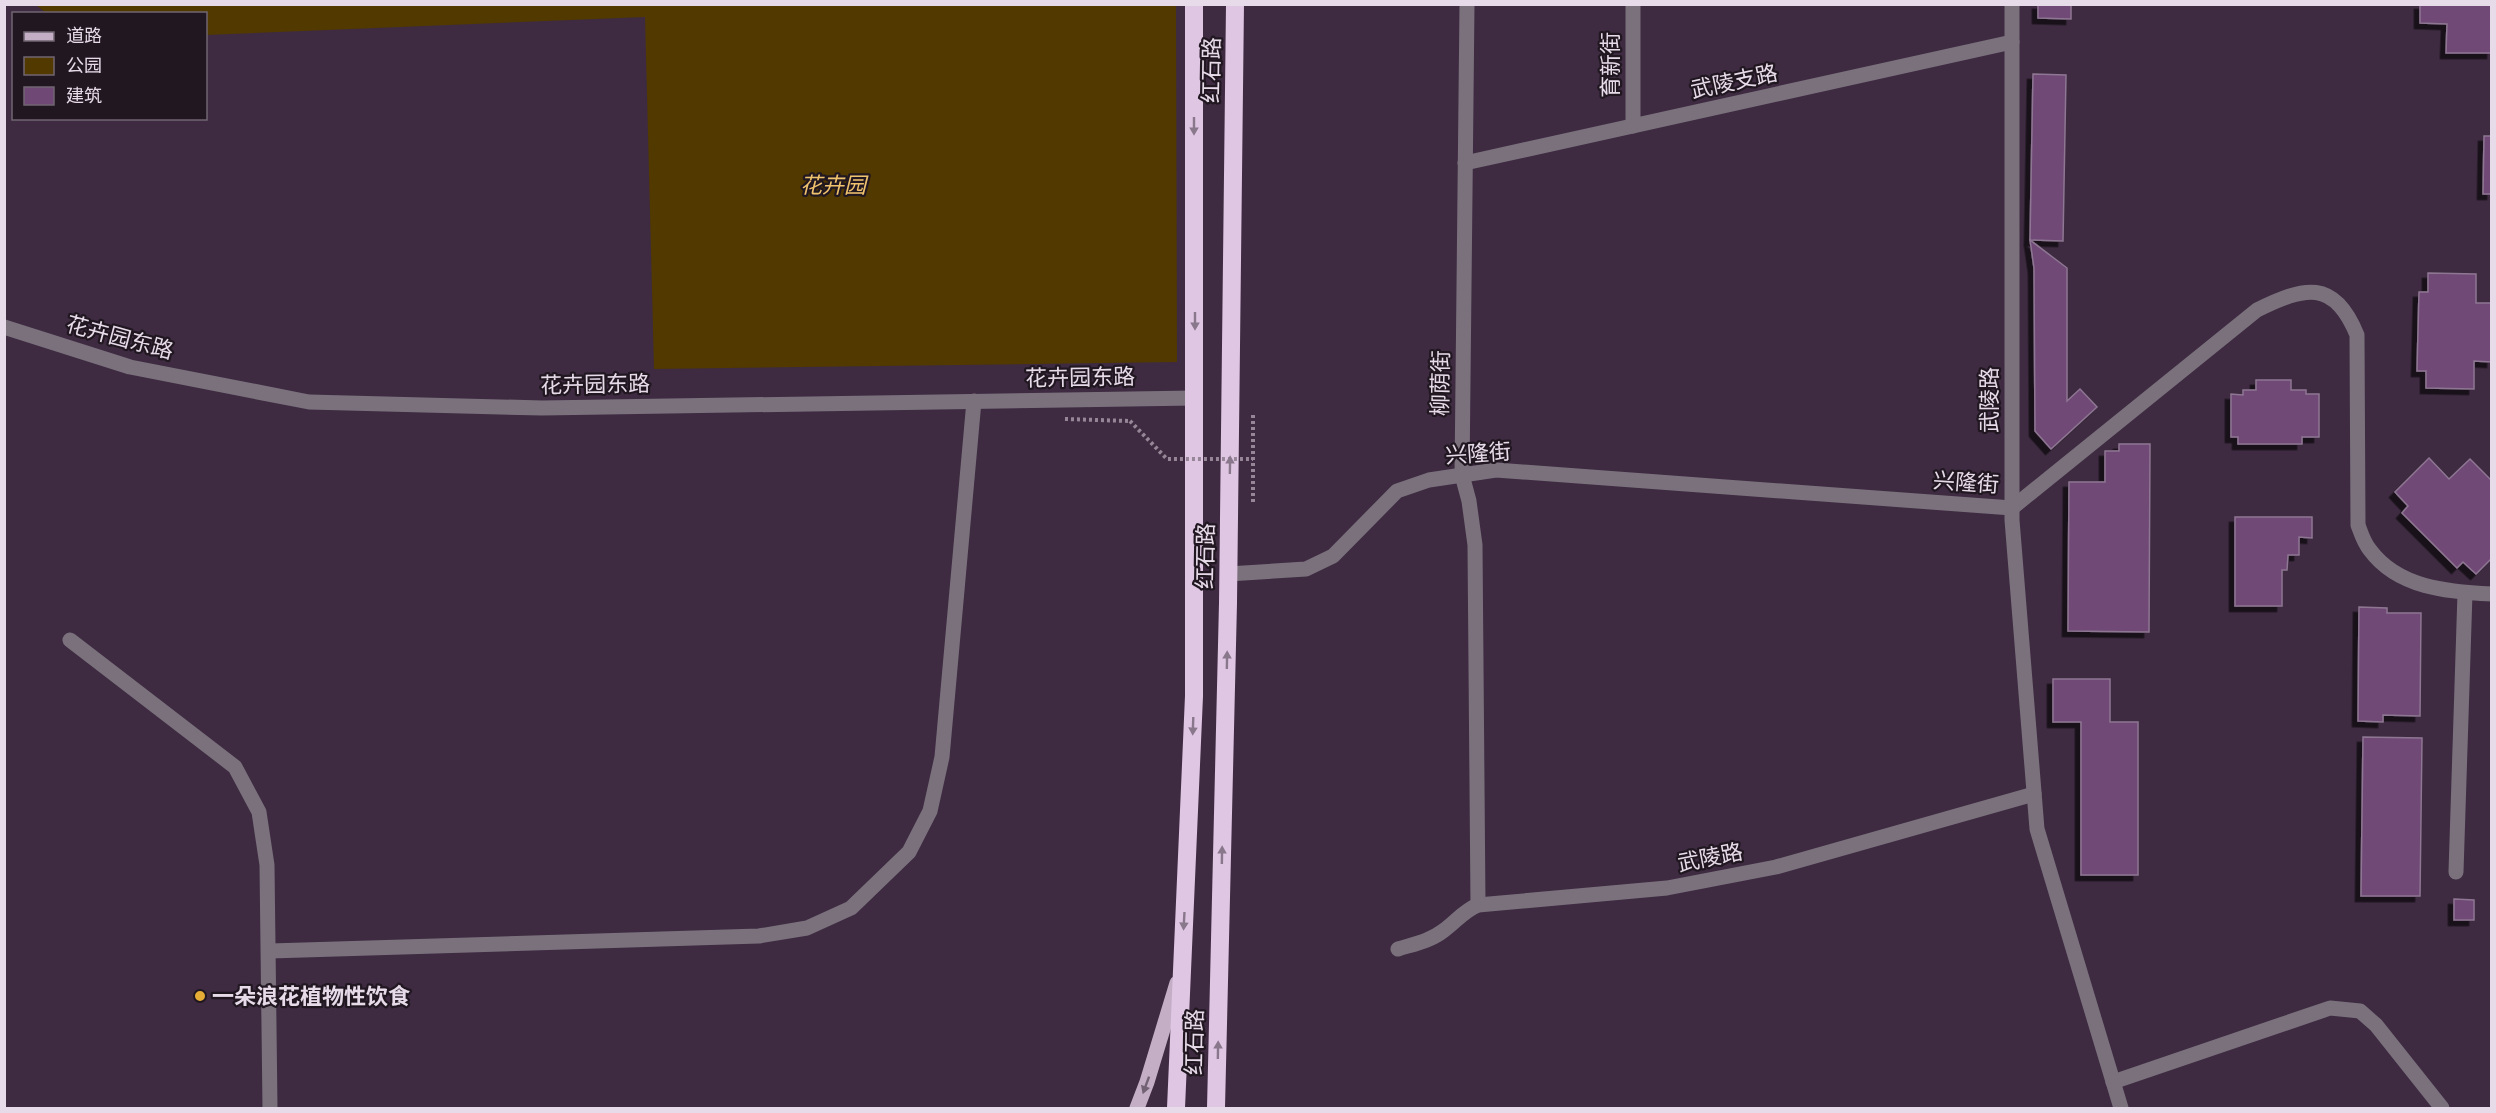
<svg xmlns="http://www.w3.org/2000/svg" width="2496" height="1113" font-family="Spectral,'Noto Sans SC',serif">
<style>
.green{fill:#513900}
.building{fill:#6f4876;stroke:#8e7792;stroke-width:1.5;filter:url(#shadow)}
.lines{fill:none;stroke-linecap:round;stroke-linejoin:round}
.path{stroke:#968698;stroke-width:4;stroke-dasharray:3 3;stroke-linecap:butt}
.minor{stroke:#7b717d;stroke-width:15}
.major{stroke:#c3aec6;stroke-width:15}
.highway{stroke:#dfc6e3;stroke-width:18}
.path-bridge{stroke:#968698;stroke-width:4;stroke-dasharray:3 3;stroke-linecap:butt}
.oneway{fill:#89778c}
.oneway2{fill:#726274}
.poi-dot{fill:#e5ad35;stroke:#201721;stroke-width:2}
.labels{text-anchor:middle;stroke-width:4.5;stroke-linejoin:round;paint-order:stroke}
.street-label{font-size:22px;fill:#e7dbe9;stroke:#201721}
.park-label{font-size:22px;font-style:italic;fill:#efc26d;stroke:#201721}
.poi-label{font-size:22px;font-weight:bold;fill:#e7dbe9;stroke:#201721;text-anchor:start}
</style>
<defs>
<filter id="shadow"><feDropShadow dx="-5.5" dy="5.5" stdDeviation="0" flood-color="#0009"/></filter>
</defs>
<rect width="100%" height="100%" fill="#3e2b41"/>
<path class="green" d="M36,5H1176L1177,362L654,369L645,17L206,35V14L46,13Z"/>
<g class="building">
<path d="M2038,4H2071V19L2038,18Z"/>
<path d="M2420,4H2492V53H2446L2447,24L2420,23Z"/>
<path d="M2033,74L2066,75L2063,241L2030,240Z"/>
<path d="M2484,136H2492V194H2483Z"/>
<path d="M2030,240L2067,268V401L2080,389L2097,407L2051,449L2035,431L2034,268Z"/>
<path d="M2428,273L2476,274V303H2492V362L2474,361V389L2426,388V371H2417L2419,292H2428Z"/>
<path d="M2256,380H2291V390H2306V394H2319V437H2302V444H2238V437H2231V394L2243,395V390H2256Z"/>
<path d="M2119,444H2150L2149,632L2068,631L2069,482H2105V451H2119Z"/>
<path d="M2429,458L2449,479L2470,459L2492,481V558L2476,574L2463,562L2457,568L2402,513L2408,506L2395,492Z"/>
<path d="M2235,517H2312V538L2299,537V555H2288L2287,570H2282V606H2235Z"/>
<path d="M2359,607L2387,608V613H2421L2420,716L2383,715V722L2358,721Z"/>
<path d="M2053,679H2110V722H2138V875H2081V722H2053Z"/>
<path d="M2363,737L2422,738L2420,896H2361Z"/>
<path d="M2454,899L2474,900V920H2454Z"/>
</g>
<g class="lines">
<g class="path">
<path d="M1065,419L1130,421"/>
<path d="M1253,502V413"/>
</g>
<g class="minor">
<path d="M1467,4L1462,475L1469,501L1475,545L1478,905"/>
<path d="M2012,4V520L2037,829L2121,1108"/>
<path d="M1633,126V4"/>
<path d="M1465,163L2012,42"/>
<path d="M4,327L130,367L309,402L542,408L1195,398"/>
<path d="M1228,574L1306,569L1333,556L1397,491L1429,480L1496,470L2012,508L2257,310C2304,287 2334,278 2357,335L2358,525C2361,533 2364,543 2370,550C2398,588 2448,592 2492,594"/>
<path d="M70,640L235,767L259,812L267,865L270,1108"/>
<path d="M2456,872L2465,593"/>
<path d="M1398,949C1414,944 1430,941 1443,931C1456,922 1463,911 1478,905L1667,888L1776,867L2034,794"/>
<path d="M270,951L759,936L807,928L851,908L909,852L930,811L942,757L974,401"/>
<path d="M2113,1082L2330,1008L2360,1011L2376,1025L2442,1108"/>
</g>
<path class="major" d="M1137,1108L1147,1082L1177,983"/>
<g class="highway">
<path d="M1176,1108L1194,696V4"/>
<path d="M1216,1108L1228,603L1235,4"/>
</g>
<path class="path-bridge" d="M1130,421L1167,459H1253"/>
</g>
<defs><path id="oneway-solid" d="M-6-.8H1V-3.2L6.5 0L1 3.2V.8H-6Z" transform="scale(1.5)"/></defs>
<g class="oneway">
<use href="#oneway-solid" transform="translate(1194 126) rotate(90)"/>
<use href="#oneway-solid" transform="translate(1195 321) rotate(90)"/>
<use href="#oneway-solid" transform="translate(1230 465) rotate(-89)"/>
<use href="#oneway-solid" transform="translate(1227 660) rotate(-89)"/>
<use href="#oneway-solid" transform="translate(1193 726) rotate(92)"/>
<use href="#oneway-solid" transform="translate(1222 855) rotate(-89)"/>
<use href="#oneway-solid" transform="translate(1184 921) rotate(93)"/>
<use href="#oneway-solid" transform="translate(1218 1050) rotate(-89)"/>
</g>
<use class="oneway2" href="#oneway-solid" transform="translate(1146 1085) rotate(110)"/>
<circle class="poi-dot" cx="200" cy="996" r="6"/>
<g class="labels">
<g class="street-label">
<text transform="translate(1610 65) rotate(-90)" y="8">育新街</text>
<text transform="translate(1211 70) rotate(-89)" y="8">红石路</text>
<text transform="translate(1734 81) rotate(-12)" y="8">武陵支路</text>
<text transform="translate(120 337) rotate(15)" y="8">花卉园东路</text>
<text transform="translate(1080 377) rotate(-1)" y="8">花卉园东路</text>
<text transform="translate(1440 383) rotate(-89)" y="8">柳荫街</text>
<text transform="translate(595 384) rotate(-1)" y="8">花卉园东路</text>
<text transform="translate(1989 400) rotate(-90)" y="8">武陵路</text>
<text transform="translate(1478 453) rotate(-4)" y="8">兴隆街</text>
<text transform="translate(1966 482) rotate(4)" y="8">兴隆街</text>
<text transform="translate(1205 556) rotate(-89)" y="8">红石路</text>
<text transform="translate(1710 857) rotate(-11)" y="8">武陵路</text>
<text transform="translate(1194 1042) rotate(-89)" y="8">红石路</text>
</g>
<g class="park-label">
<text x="833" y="193">花卉园</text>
</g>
<g class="poi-label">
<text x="212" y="1004">一朵浪花植物性饮食</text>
</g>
</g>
<rect width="2496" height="1113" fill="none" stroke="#e7dbe9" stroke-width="12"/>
<rect x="12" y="12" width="195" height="108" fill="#201721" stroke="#706571" stroke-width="1.5"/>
<rect x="24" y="32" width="30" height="9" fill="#c3aec6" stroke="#706571" stroke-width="1.5"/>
<text x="66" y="42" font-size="18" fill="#e7dbe9">道路</text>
<rect x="24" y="57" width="30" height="18" fill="#513900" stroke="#706571" stroke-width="1.5"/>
<text x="66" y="72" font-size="18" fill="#e7dbe9">公园</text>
<rect x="24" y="87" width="30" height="18" fill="#6f4876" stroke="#706571" stroke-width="1.5"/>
<text x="66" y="102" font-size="18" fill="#e7dbe9">建筑</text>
</svg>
